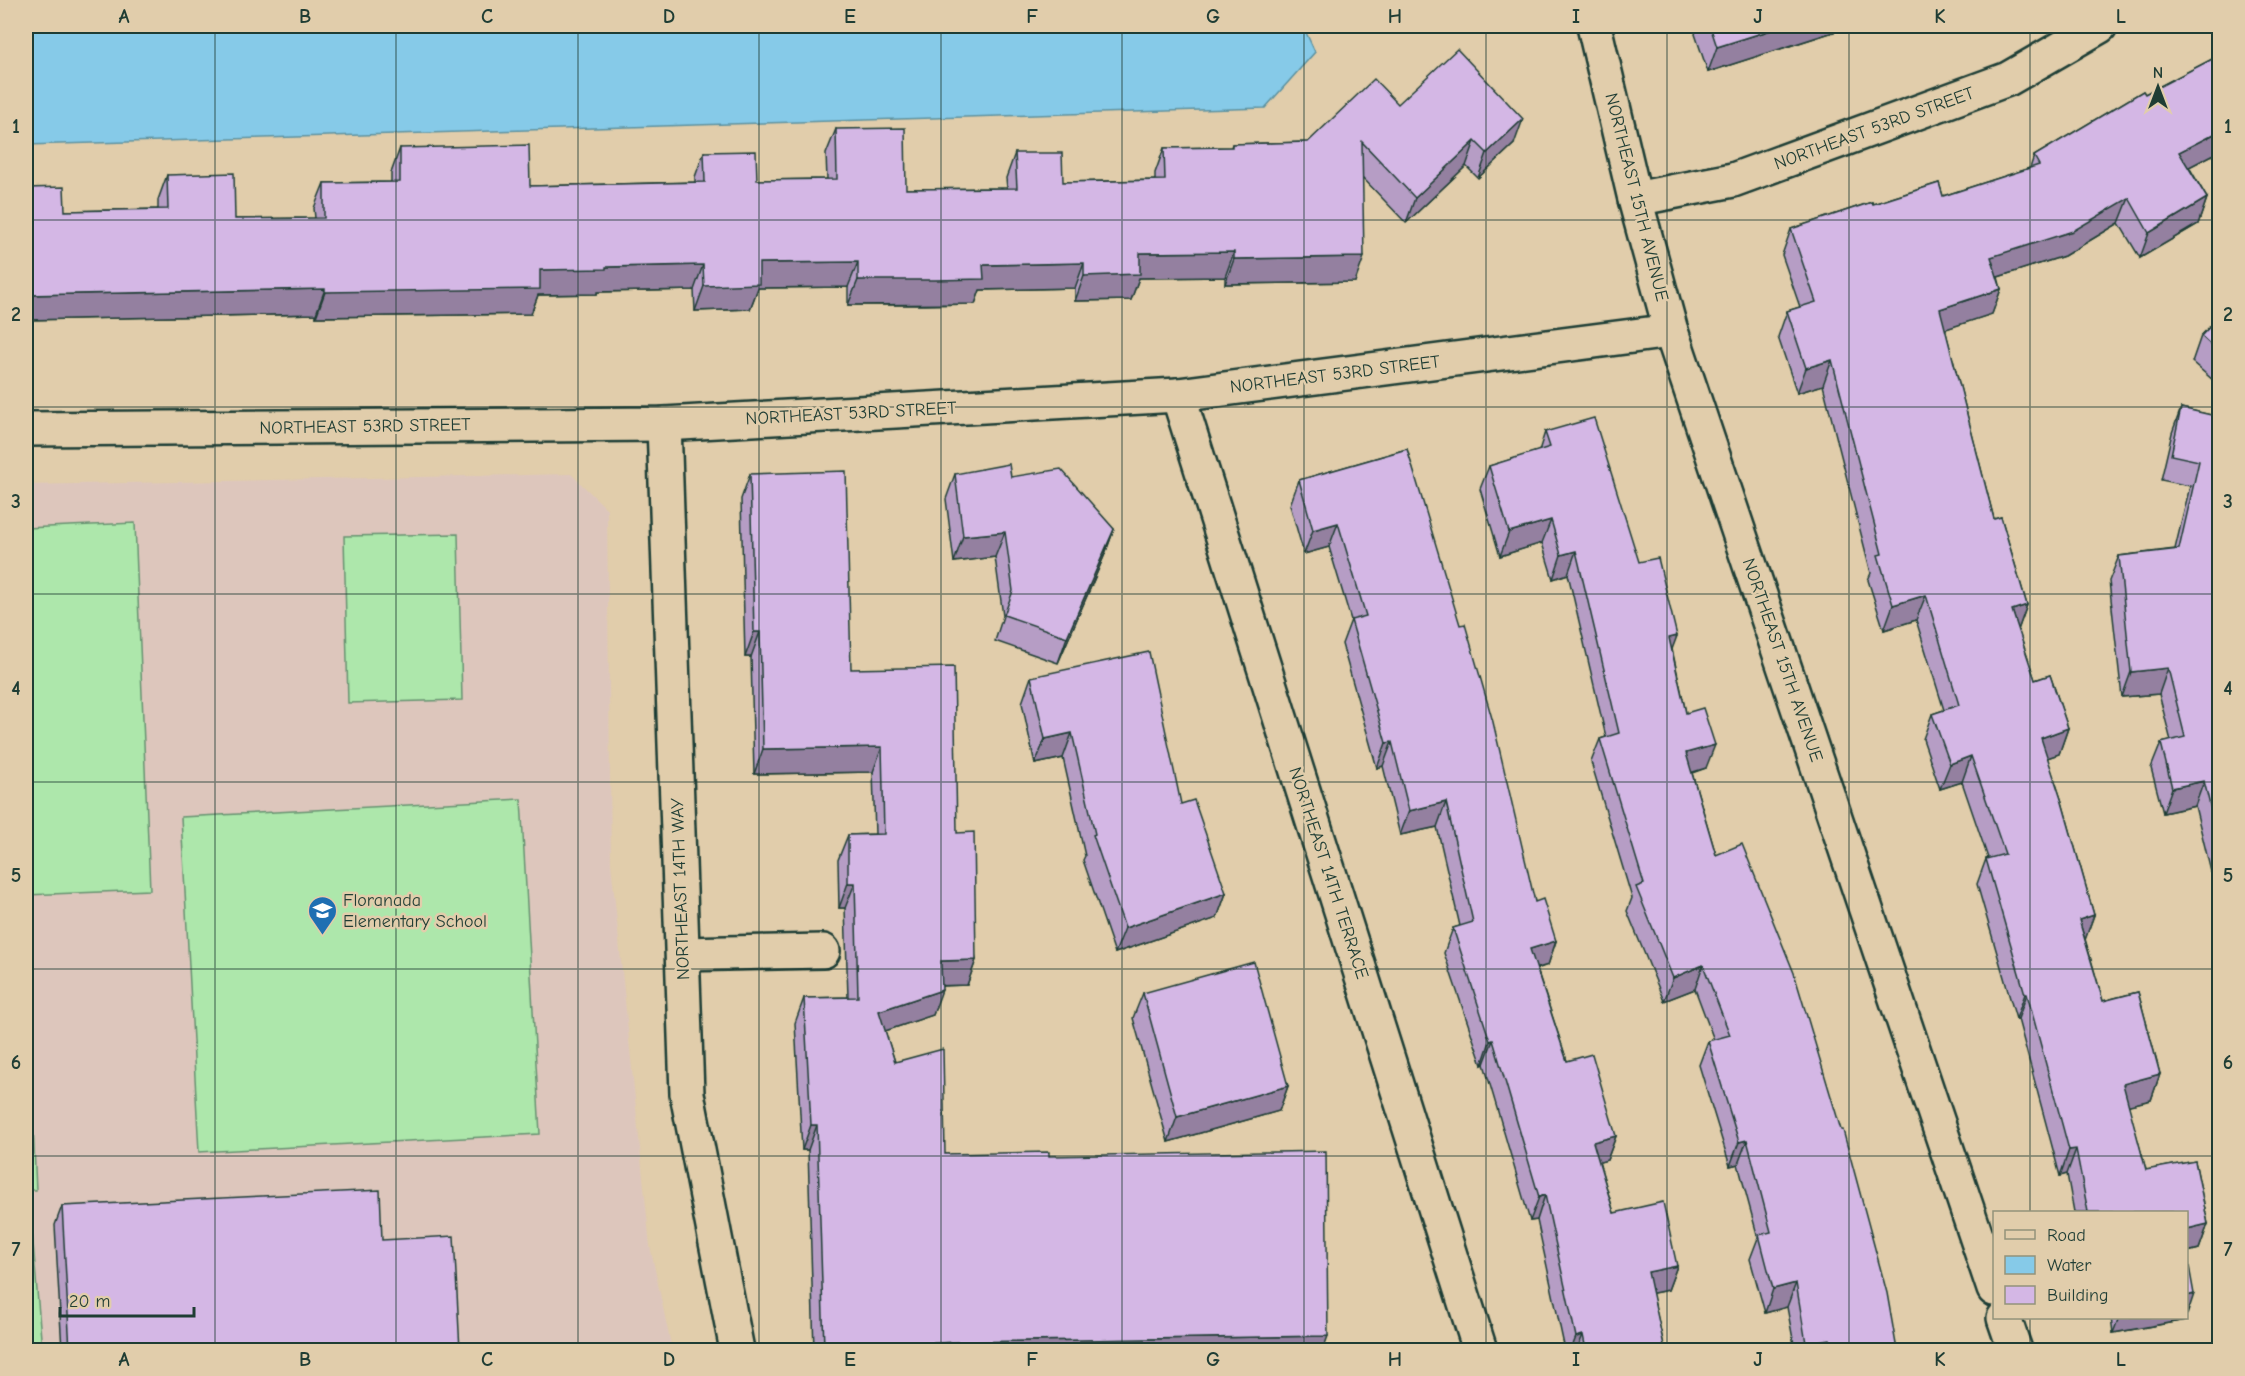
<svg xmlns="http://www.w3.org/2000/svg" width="2245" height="1376" font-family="'Comic Neue',sans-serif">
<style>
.built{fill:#ddc6bc}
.pitch{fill:#ade7ab;stroke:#669270;stroke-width:1.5}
.water{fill:#86cae8;stroke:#5d92a0;stroke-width:1.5}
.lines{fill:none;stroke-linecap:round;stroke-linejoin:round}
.minor-casing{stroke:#1f3d34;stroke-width:38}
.minor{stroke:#e1cdab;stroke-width:33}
.wall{fill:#b69dc5;stroke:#1f3d34;stroke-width:1.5}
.shaded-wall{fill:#9480a0;stroke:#1f3d34;stroke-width:1.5}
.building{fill:#d4b7e5;stroke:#1f3d34;stroke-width:1.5}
.grid{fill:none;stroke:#1f3d34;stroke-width:1.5;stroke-opacity:0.55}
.labels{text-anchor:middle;stroke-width:5;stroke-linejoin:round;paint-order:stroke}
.street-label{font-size:18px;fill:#1f3d34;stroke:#e1cdab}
.poi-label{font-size:18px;fill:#1f3d34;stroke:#e1cdab;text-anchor:start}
.neatline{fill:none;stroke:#1f3d34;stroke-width:2}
.grid-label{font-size:20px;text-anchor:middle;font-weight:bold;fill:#1f3d34}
</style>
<rect width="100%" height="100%" fill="#e1cdab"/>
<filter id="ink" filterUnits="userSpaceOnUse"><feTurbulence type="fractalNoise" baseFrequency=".0167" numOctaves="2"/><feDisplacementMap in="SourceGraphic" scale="12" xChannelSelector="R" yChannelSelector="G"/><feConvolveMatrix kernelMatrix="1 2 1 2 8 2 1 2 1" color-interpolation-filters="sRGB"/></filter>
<g filter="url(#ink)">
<path class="built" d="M571,474L607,509L611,863L650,1246L672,1350H26V485Z"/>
<g class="pitch">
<path d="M135,523L150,890L26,895V528Z"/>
<path d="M458,534L462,700L348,703L344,536Z"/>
<path d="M521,799L540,1134L199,1152L181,817Z"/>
<path d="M26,1013H28L36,1190H26Z"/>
<path d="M26,1207H30L42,1350H26Z"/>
</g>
<path class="water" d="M26,26H1303L1315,52L1265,108L26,145Z"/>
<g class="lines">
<defs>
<g id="minor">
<path d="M1594,26L1635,199L1671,331L1994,1289"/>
<path d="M1635,199L1733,180L2008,79L2100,26"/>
<path d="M1178,395L1480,1350"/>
<path d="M664,424L687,1094L737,1350"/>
<path d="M26,429L664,424L1178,395L1671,331"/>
<path d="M683,954L823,951"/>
<path d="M2004,1318L2015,1350"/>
</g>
</defs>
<use href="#minor" class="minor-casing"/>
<use href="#minor" class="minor"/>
</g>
<g class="wall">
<path d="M1698,26H1852L1708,72L1695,34Z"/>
<path d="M2220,55V151L2189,167L2207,198L2198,224L2140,258L2119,223L2064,256L1998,277L2001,289L1992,314L1945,329L1994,519L2001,517L2027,605L2018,630L2035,680L2050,675L2068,728L2059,754L2047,758L2062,802L2094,915L2085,939L2103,1001L2138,992L2160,1074L2151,1100L2128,1105L2146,1170L2195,1161L2208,1224L2199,1249L2187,1252V1212H2074L2067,1174L2060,1176L2018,1019H2016L1977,884L1986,859L1988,858L1962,782L1940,789L1923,739L1932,714L1944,710L1916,620L1884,630L1868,580L1871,573L1823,385L1797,393L1778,337L1787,311L1800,307L1782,255L1791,229L1872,202L1873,204L1939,183L1943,196L2030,168L2034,156L2143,91L2145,94Z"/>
<path d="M1398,104L1514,144L1478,178L1466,166L1406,223L1362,177L1355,282L1225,284V277L1139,278L1131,300L1075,301V288L980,290L975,304L926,305H848V287L758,288L750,309L695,311L694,290L597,292V294L538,295L531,314L316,317V314L26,320V188L65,211L158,209V200L167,175L235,219L315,218L314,208L324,183L391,182V173L400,148L530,186L695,182V177L704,152L757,180L827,179L826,154L836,129L906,189L1007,188L1006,178L1015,153L1063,182L1155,180V173L1164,148L1231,147L1232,144L1308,142Z"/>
<path d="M2220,316V386L2192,362L2201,336Z"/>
<path d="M2181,408L2220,417V878L2218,871L2211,872L2195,806L2163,813L2151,768L2161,743L2171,741L2159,694L2122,697L2109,581L2119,556L2175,549L2190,486L2161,480L2172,433Z"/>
<path d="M1545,432L1639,562L1672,649L1686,713L1706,768L1692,773L1716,855L1897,1350H1795L1787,1307L1765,1313L1750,1259L1758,1238L1738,1164L1730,1166L1699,1065L1708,1041L1714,1040L1695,989L1664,1001L1627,911L1632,898L1591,762L1600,739L1606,737L1568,574L1553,579L1542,543L1500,556L1480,489L1489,466L1539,451Z"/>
<path d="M1407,449L1535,902L1556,941L1548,965L1537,969L1567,1061L1616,1136L1607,1160L1599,1162L1614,1213L1677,1266L1668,1290L1652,1293L1665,1350H1565L1537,1220L1530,1221L1484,1064L1482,1065L1444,953L1453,928L1460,926L1437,827L1400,835L1383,766L1377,768L1342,644L1351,620L1329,547L1304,554L1290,505L1299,480Z"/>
<path d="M750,474L851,669L957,833L976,960L967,985L942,986L933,1015L885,1031L895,1062L945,1154L1049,1156L1323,1350H814L808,1150H802L795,1023L804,998L848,997L845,908H839L838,860L848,835L875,834L873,772L754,774L751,657H745L741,499Z"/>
<path d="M955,474L1011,477L1114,529L1105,554L1058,663L995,641L1003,616L995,557L954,562L946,499Z"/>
<path d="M1031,677L1181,804L1226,893L1217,918L1115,953L1083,860L1085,856L1063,758L1035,764L1022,703Z"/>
<path d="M1143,993L1288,1086L1279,1111L1168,1142L1133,1018Z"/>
<path d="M62,1206L382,1240L460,1350H62L55,1225Z"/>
<path d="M2111,1317H2185V1320L2113,1333Z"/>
</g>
<g class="shaded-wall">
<path d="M1784,26H1852L1708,72L1717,47Z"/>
<path d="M1523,119L1514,144L1478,178L1487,153Z"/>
<path d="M2220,131V151L2170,177L2179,152Z"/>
<path d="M1475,141L1466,166L1406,223L1415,198Z"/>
<path d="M2129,198L2119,223L2064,256L1982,282L1991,257Z"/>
<path d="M2207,198L2198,224L2140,258L2149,233Z"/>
<path d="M1234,252L1225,277L1139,278L1131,300L1075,301L1084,276L1140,253Z"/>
<path d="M1364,257L1355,282L1225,284L1234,259Z"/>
<path d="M858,262L848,287L758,288L750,309L695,311L704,286L759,263Z"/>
<path d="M1084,263L1075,288L980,290L975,304L848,305L858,280L983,265Z"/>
<path d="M703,265L694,290L597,292V294L538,295L531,314L316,317L325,292L540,270L606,267Z"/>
<path d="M325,289L316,314L26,320V295Z"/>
<path d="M2001,289L1992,314L1931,334L1940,309Z"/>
<path d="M1832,360L1823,385L1797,393L1806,368Z"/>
<path d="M1551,520L1542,543L1500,556L1509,532Z"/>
<path d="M1338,523L1329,547L1304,554L1313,530Z"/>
<path d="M1114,529L1105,554L1058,663L1067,637Z"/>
<path d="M1005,532L995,557L954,562L963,536Z"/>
<path d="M1576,551L1568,574L1553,579L1561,555Z"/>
<path d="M1926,595L1916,620L1884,630L1893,605Z"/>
<path d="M2027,605L2018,630L2012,610Z"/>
<path d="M754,632H760L751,657H745Z"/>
<path d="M1677,636L1668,660L1669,638Z"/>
<path d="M2168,668L2159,694L2122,697L2131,672Z"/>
<path d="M2068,728L2059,754L2032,763L2041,738Z"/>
<path d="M1072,733L1063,758L1035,764L1045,739Z"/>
<path d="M1392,742L1383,766L1377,768L1386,743Z"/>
<path d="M1715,745L1706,768L1677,777L1686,753Z"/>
<path d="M882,747L873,772L754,774L763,749Z"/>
<path d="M1971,756L1962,782L1940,789L1950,764Z"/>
<path d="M2204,781L2195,806L2163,813L2172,788Z"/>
<path d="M1446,802L1437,827L1400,835L1409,811Z"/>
<path d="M2220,848V866L2218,871L2211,872Z"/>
<path d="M848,883H855L845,908H839Z"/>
<path d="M1226,893L1217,918L1115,953L1125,928Z"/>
<path d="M2094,915L2085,940L2079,920Z"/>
<path d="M1556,941L1548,965L1522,973L1530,949Z"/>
<path d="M976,960L967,985L932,986L941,961Z"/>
<path d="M1703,965L1695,989L1664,1001L1673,978Z"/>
<path d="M942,990L933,1015L870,1036L879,1011Z"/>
<path d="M2025,994H2027L2018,1019H2016Z"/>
<path d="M1493,1040L1484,1064L1482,1065L1490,1041Z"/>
<path d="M2160,1074L2151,1100L2113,1109L2123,1084Z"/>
<path d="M1288,1086L1279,1111L1168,1142L1177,1117Z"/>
<path d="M811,1125H817L808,1150H802Z"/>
<path d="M1616,1136L1607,1160L1584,1167L1593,1142Z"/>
<path d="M1747,1140L1738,1164L1730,1166L1739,1142Z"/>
<path d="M2076,1149L2067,1174L2060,1176L2069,1150Z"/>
<path d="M1545,1195L1537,1220L1530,1221L1539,1197Z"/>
<path d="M2208,1224L2199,1249L2187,1252V1229Z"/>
<path d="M1677,1266L1668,1290L1639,1296L1648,1272Z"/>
<path d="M1796,1283L1787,1307L1765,1313L1773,1289Z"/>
<path d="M2194,1294L2187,1315V1296Z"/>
<path d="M2119,1317H2185V1320L2113,1333Z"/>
<path d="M1583,1335L1577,1350H1571L1576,1337Z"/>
<path d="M1328,1336L1323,1350H823L824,1348L959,1342Z"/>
<path d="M1830,1339L1826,1350H1803L1806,1343Z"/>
</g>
<g class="building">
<path d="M1710,26H1784L1717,47Z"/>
<path d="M1457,49L1523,119L1487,153L1475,141L1415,198L1362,142L1364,257L1234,259V252L1140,253V274L1084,276V263L983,265L984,279L935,280H858V262L759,263V284L704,286L703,265L606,267V269L540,270V289L325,292V289L26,295V188L64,187L65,211L168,209L167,175L234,173L235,219L324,218V183L400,182V148L529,145L530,186L705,182L704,152L756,151L757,180L837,179L836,129L905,128L906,189L1017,188L1015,153H1062L1063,182L1165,180L1164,148L1232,147V144L1308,142L1374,79L1398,104Z"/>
<path d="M2220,55V131L2179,152L2207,198L2149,233L2129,198L2073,231L1991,257L2001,289L1940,309L1994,519L2001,517L2027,605L2012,610L2035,680L2050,675L2068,728L2041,738L2062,802L2094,915L2079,920L2103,1001L2138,992L2160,1074L2123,1084L2146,1170L2195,1161L2208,1224L2187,1229V1212H2088L2076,1149L2069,1150L2027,994H2025L1986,859L2005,854L1971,756L1950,764L1932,714L1959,705L1926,595L1893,605L1878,555L1882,554L1832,360L1806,368L1787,311L1816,302L1791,229L1872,202L1873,204L1939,183L1943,196L2039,165L2034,156L2143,91L2145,94Z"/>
<path d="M2220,316V353L2201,336Z"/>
<path d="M2181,408L2220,417V846L2204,781L2172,788L2161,743L2185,737L2168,668L2131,672L2119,556L2179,549L2199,461L2171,455Z"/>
<path d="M1594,418L1639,562L1658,558L1677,636L1669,638L1686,713L1703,708L1715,745L1686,753L1716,855L1742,844L1794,973L1841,1130H1843L1887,1293L1897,1350H1832L1830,1339L1806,1343L1796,1283L1773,1289L1759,1235L1771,1232L1747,1140L1739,1142L1708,1041L1730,1035L1703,965L1673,978L1636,887L1644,884L1600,739L1619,733L1576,551L1561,555L1551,520L1509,532L1489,466L1550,447L1545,432Z"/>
<path d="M1407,449L1460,625L1465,624L1493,722L1535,902L1543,899L1556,941L1530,949L1567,1061L1592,1054L1616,1136L1593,1142L1614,1213L1663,1202L1677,1266L1648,1272L1665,1350H1586L1583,1335L1576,1337L1545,1195L1539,1197L1493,1040L1490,1041L1453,928L1473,922L1446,802L1409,811L1392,742L1386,743L1351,620L1366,616L1338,523L1313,530L1299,480Z"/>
<path d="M1009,464L1011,477L1061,469L1114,529L1067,637L1004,615L1013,591L1005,532L963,536L955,474Z"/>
<path d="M846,471L851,669L954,667L957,833L974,832L976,960L941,961L942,990L879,1011L895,1062L943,1049L945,1154L1049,1152V1156L1326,1151L1328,1336L959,1342L824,1348L817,1125H811L804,998L858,997L855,883H848V835L884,834L882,747L763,749L760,632H754L750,474Z"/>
<path d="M1149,652L1181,804L1194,800L1226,893L1125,928L1093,835L1095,834L1072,733L1045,739L1031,677Z"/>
<path d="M1254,962L1288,1086L1177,1117L1143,993Z"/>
<path d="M380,1190L382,1240L454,1236L460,1350H70L62,1206Z"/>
<path d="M2187,1255L2194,1294L2187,1296Z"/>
</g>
</g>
<path class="grid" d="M215,26V1350M396,26V1350M578,26V1350M759,26V1350M941,26V1350M1122,26V1350M1304,26V1350M1486,26V1350M1667,26V1350M1849,26V1350M2030,26V1212M26,220H2220M26,407H2220M26,594H2220M26,782H2220M26,969H2220M26,1156H2220M2030,1318V1350"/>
<defs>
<symbol id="school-pin" viewBox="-11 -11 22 30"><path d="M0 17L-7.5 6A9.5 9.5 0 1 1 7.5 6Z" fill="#1f6fb2" stroke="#e1cdab"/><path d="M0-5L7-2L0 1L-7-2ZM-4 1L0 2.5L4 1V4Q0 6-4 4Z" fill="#fff"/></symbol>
</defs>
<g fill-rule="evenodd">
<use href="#school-pin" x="306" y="894" width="33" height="45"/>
</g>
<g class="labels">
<g class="street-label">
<text transform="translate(1874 128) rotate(-20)" y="6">NORTHEAST 53RD STREET</text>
<text transform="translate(1637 197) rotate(76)" y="6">NORTHEAST 15TH AVENUE</text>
<text transform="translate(1335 374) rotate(-7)" y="6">NORTHEAST 53RD STREET</text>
<text transform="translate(851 413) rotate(-3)" y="6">NORTHEAST 53RD STREET</text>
<text transform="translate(365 426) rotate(-1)" y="6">NORTHEAST 53RD STREET</text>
<text transform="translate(1783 660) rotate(71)" y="6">NORTHEAST 15TH AVENUE</text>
<text transform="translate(1329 873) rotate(72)" y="6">NORTHEAST 14TH TERRACE</text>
<text transform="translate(680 889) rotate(-92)" y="6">NORTHEAST 14TH WAY</text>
</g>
<g class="poi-label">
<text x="343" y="906">Floranada<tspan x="343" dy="21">Elementary School</tspan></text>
</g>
</g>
<rect width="2245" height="1376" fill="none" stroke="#e1cdab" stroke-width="66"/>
<rect x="1993" y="1211" width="195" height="108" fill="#e1cdab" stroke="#93937b" stroke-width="1.5"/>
<rect x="2005" y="1230" width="30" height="9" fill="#e1cdab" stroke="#93937b" stroke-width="1.5"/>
<text x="2047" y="1241" font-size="18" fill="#1f3d34">Road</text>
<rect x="2005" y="1256" width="30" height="18" fill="#86cae8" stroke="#93937b" stroke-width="1.5"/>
<text x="2047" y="1271" font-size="18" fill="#1f3d34">Water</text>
<rect x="2005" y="1286" width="30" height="18" fill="#d4b7e5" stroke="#93937b" stroke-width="1.5"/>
<text x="2047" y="1301" font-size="18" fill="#1f3d34">Building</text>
<g transform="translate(2158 87)" stroke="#e1cdab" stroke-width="4.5" paint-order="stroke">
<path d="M0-4.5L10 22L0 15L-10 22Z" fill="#1f3d34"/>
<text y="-9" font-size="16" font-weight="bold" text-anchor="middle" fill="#1f3d34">N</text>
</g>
<path d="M60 1307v9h134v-9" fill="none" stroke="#1f3d34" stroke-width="3"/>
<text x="69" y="1307" font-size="18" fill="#1f3d34" stroke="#e1cdab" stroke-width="4.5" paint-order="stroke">20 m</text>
<rect x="33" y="33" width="2179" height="1310" class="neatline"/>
<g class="grid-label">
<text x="124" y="23">A</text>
<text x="305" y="23">B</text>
<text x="487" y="23">C</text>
<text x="669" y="23">D</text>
<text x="850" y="23">E</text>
<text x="1032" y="23">F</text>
<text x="1213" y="23">G</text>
<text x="1395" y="23">H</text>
<text x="1576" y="23">I</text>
<text x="1758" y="23">J</text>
<text x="1940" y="23">K</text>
<text x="2121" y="23">L</text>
<text x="16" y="133">1</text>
<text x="2228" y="133">1</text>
<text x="16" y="321">2</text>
<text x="2228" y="321">2</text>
<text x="16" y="508">3</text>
<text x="2228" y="508">3</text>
<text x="16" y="695">4</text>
<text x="2228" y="695">4</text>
<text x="16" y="882">5</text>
<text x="2228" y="882">5</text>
<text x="16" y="1069">6</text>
<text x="2228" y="1069">6</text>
<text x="16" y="1256">7</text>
<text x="2228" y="1256">7</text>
<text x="124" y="1366">A</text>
<text x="305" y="1366">B</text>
<text x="487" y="1366">C</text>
<text x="669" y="1366">D</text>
<text x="850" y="1366">E</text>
<text x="1032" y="1366">F</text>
<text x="1213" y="1366">G</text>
<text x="1395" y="1366">H</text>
<text x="1576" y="1366">I</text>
<text x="1758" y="1366">J</text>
<text x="1940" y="1366">K</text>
<text x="2121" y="1366">L</text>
</g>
</svg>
